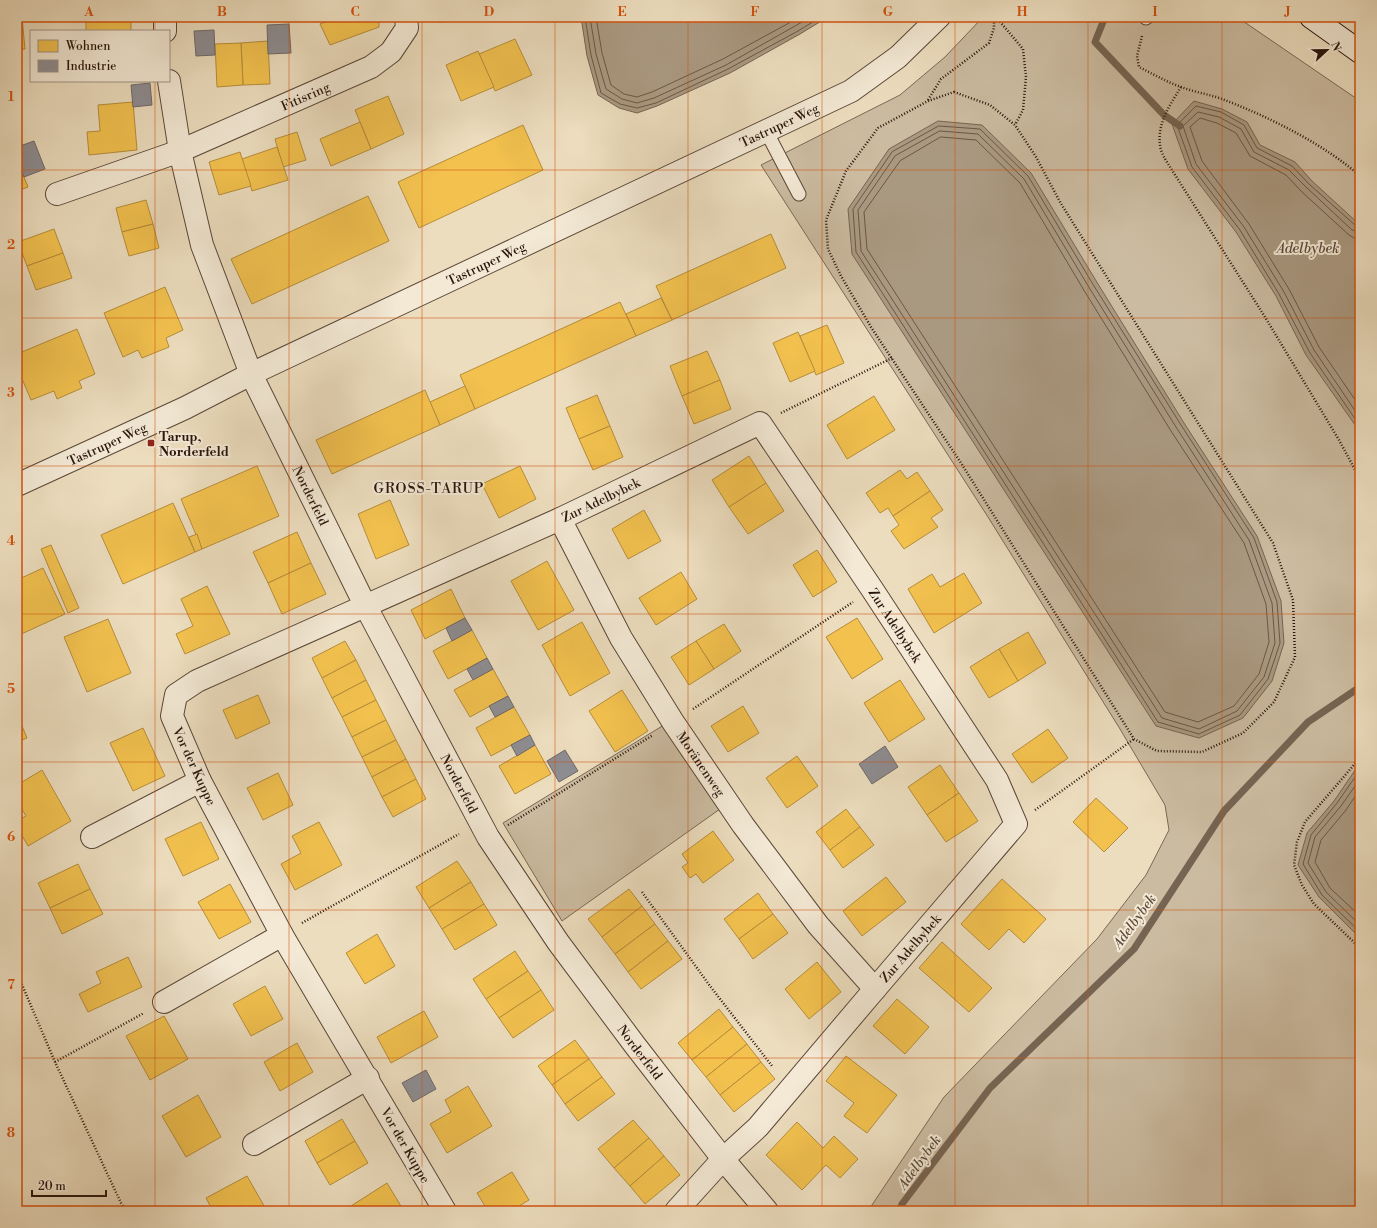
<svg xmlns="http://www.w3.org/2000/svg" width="1377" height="1228" font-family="'Libre Bodoni',serif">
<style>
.green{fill:#cbbba0;stroke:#7a6856}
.water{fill:#aa9981;stroke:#766452}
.homes{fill:#f2c14e;stroke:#b68d3a}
.industry{fill:#8d8d92;stroke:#6f696a}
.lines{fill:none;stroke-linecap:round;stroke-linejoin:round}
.shore{stroke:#6a5746;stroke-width:1}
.stream{stroke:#766452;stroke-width:7}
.service-casing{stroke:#5a4738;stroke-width:15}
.minor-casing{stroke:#5a4738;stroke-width:24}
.tertiary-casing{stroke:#5a4738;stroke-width:24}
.secondary-casing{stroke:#29150c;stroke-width:24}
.path{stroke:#29150c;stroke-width:2.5;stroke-dasharray:1 2;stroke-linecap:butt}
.service{stroke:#f3e9d5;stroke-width:13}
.minor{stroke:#f3e9d5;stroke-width:22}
.tertiary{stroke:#f3e9d5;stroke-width:22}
.secondary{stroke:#f3e9d5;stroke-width:22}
.grid{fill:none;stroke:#d5520c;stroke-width:1;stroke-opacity:0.55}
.poi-dot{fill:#8f2418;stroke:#f3e9d5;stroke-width:1.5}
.labels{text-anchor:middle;stroke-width:4;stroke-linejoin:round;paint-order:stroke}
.street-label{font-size:13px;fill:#29150c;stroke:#f3e9d5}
.poi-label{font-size:13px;font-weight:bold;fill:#29150c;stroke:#f3e9d5;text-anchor:start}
.water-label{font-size:14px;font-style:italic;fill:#5d4a3b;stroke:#f3e9d5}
.neighbourhood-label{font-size:14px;letter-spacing:1px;fill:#29150c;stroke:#f3e9d5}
.neatline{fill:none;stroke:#d5520c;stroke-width:1.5}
.grid-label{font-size:13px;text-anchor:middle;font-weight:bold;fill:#d5520c}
</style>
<rect width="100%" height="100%" fill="#ecddbe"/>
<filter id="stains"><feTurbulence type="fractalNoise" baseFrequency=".005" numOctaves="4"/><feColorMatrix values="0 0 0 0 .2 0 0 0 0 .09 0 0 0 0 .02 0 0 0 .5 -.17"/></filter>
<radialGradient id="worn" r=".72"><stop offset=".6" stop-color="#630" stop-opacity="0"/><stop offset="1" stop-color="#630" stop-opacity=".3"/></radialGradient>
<g class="green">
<path d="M983,17H1237L1360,101V1211H868L944,1097L1097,939L1146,875L1169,830L1165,805L1120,729L988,517L761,165L900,95L945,57Z"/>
<path d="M664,725L720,809L562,921L503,823Z"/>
</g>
<g class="water">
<path d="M581,17H828L800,34L730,73L657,106L637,113L619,108L598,95L587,56Z"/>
<path d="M1194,101L1222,109L1247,122L1260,145L1295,162L1312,181L1360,225V432L1306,355L1276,296L1236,232L1188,169L1172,124Z"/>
<path d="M938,121L982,125L1031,173L1098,284L1184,423L1257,536L1281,601L1284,643L1272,681L1243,718L1199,738L1156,726L852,254L848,209L889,149Z"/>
<path d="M1360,763V938L1319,897L1298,865L1307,833L1334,801Z"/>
</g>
<g class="homes">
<path d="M17,17H22L25,49L17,50Z"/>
<rect x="86" y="17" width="45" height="14"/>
<path d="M338,17H379V27L330,45L320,24Z"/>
<path d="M515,39L532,75L495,91L479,54Z"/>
<path d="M268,41L270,84L243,85L241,43Z"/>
<path d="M241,43L243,85L217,87L215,44Z"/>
<path d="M478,51L494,87L461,101L446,65Z"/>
<path d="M17,92L20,129H17Z"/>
<path d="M388,96L404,134L371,149L355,110Z"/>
<path d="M133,102L137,150L89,155L87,132L100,131L98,105Z"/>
<path d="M360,122L371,149L331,166L320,139Z"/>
<path d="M523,125L543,170L419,228L398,182Z"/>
<path d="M297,132L306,160L283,167L275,139Z"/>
<path d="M277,147L288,180L252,191L242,159Z"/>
<path d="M240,152L251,186L219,195L209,162Z"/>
<path d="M17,160L28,187L17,191Z"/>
<path d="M368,196L389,241L252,304L231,259Z"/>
<path d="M146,200L153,224L122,232L116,208Z"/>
<path d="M153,224L159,248L129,256L122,232Z"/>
<path d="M54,229L63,253L27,266L18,242Z"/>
<path d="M771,234L786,268L672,320L656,286Z"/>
<path d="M63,253L72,278L36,290L27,266Z"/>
<path d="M165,287L183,330L166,338L169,347L142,358L138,350L123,357L104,313Z"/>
<path d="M661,298L672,320L636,336L626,314Z"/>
<path d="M620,302L636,336L475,409L460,375Z"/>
<path d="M827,325L844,363L816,375L800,336Z"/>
<path d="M77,329L95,374L79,381L82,388L57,399L54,391L31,400L17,367V354Z"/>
<path d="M798,332L815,371L790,382L773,343Z"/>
<path d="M707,351L720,380L682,396L670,366Z"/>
<path d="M720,380L731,409L694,424L682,396Z"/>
<path d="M465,386L475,409L440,425L430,402Z"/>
<path d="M425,390L440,425L332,474L316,440Z"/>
<path d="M597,395L610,426L579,439L566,408Z"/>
<path d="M874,396L895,430L847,459L827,425Z"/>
<path d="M610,426L623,457L593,470L579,439Z"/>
<path d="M749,456L766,483L729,507L712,480Z"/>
<path d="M257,466L279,516L202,549L181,499Z"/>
<path d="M520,466L536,499L499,518L482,484Z"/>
<path d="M900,470L907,479L917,472L930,491L893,516L888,508L880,513L866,493Z"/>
<path d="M766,483L784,511L748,534L729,507Z"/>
<path d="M930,491L943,510L931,518L938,527L904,549L891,531L899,525L893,516Z"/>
<path d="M390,500L409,545L376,559L358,514Z"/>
<path d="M173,503L195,552L123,584L101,535Z"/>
<path d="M644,510L661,541L628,559L612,529Z"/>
<path d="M297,532L311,563L268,583L253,552Z"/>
<path d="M197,534L202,549L195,552L189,537Z"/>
<path d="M51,545L79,608L68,613L41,549Z"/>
<path d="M817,550L837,582L813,597L793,565Z"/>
<path d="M547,561L574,610L538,630L511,581Z"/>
<path d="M311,563L326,594L282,614L268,583Z"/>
<path d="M43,568L65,614L17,636V580Z"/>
<path d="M681,572L697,599L656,625L639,598Z"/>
<path d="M964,573L982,603L934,633L908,589L932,574L940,587Z"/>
<path d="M207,586L230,634L185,654L176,634L193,626L181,599Z"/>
<path d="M451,589L465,618L425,639L411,610Z"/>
<path d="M857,618L883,659L852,679L826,637Z"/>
<path d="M108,619L131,673L87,692L64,637Z"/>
<path d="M582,622L610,673L570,696L542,645Z"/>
<path d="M724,624L741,651L714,669L696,641Z"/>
<path d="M472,630L487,658L448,679L433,651Z"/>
<path d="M1028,632L1046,663L1018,681L999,649Z"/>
<path d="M345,641L356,660L322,678L312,658Z"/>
<path d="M696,641L714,669L689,685L671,657Z"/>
<path d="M999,649L1018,681L989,698L970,667Z"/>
<path d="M356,660L366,680L332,698L322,678Z"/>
<path d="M493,669L508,696L470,717L454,690Z"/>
<path d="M366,680L376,700L342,717L332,698Z"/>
<path d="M900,680L925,719L889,742L864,703Z"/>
<path d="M622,690L648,731L615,752L589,711Z"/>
<path d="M258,695L270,723L236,739L223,710Z"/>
<path d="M376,700L386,720L352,737L342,717Z"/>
<path d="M743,706L759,733L728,752L711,726Z"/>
<path d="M514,707L530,735L491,756L476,728Z"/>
<path d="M17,714L27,738L17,742Z"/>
<path d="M386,720L396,740L362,757L352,737Z"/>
<path d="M143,728L165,776L133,791L110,743Z"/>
<path d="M1048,729L1068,758L1032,783L1012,754Z"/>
<path d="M396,740L406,759L372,777L362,757Z"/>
<path d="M535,745L551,774L515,794L499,766Z"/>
<path d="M797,756L818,786L787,808L766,778Z"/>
<path d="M406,759L416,779L382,797L372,777Z"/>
<path d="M940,765L959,793L927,815L908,787Z"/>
<path d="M42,770L71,821L28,846L17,827V821L26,816L17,801V785Z"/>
<path d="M278,773L293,805L263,820L247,788Z"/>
<path d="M416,779L426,799L393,817L382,797Z"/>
<path d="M959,793L978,821L946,842L927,815Z"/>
<path d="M1096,798L1128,828L1104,852L1073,822Z"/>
<path d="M846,809L860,827L830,850L816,832Z"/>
<path d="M201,822L219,859L183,876L165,839Z"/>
<path d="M319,822L342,865L295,890L281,864L301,853L292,836Z"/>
<path d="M860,827L874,845L843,868L830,850Z"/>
<path d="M713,831L734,860L703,883L696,874L690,878L682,867L688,863L682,854Z"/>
<path d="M457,861L471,882L429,908L416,887Z"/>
<path d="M78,864L90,889L50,908L38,883Z"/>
<path d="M886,877L906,902L862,936L843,911Z"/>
<path d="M1002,879L1046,919L1024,943L1009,929L989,950L961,924Z"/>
<path d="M471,882L484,904L442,929L429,908Z"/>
<path d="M230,884L251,922L219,939L198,902Z"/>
<path d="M90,889L103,914L62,934L50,908Z"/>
<path d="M629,889L642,906L602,937L588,919Z"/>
<path d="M758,893L773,914L739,939L724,919Z"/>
<path d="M484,904L497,925L455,950L442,929Z"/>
<path d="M642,906L655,924L615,954L602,937Z"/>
<path d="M773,914L788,933L753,959L739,939Z"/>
<path d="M655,924L668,941L628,972L615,954Z"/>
<path d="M377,934L395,966L365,984L346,953Z"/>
<path d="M668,941L682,959L641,989L628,972Z"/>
<path d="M942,942L992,988L969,1012L919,968Z"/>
<path d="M515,951L528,971L486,999L473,979Z"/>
<path d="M128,957L142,987L88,1012L79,994L101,983L96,972Z"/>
<path d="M817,962L841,992L809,1019L785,989Z"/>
<path d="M528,971L541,990L499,1018L486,999Z"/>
<path d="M265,986L283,1019L251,1036L233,1004Z"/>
<path d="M541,990L554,1010L513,1038L499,1018Z"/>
<path d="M897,999L929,1027L905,1054L873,1026Z"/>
<path d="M719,1009L733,1027L692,1060L678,1043Z"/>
<path d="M424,1011L438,1037L391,1063L377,1037Z"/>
<path d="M164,1016L188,1059L150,1080L126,1036Z"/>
<path d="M733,1027L747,1044L706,1077L692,1060Z"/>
<path d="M575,1040L589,1059L552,1085L538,1066Z"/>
<path d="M297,1043L313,1072L280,1091L264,1062Z"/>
<path d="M747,1044L761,1062L720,1095L706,1077Z"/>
<path d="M846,1056L897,1095L867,1133L844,1116L854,1103L826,1081Z"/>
<path d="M589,1059L602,1077L565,1104L552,1085Z"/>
<path d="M761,1062L775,1079L734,1112L720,1095Z"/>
<path d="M602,1077L615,1094L578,1121L565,1104Z"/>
<path d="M468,1086L492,1126L447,1153L430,1124L451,1112L445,1100Z"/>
<path d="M198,1095L221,1137L186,1157L162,1116Z"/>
<path d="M342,1119L355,1141L317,1163L305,1141Z"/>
<path d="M633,1120L649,1138L614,1168L598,1149Z"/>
<path d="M797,1122L823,1148L834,1136L858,1159L840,1178L826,1165L802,1190L766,1155Z"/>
<path d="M649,1138L664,1156L630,1186L614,1168Z"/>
<path d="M355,1141L368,1163L330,1185L317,1163Z"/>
<path d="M664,1156L680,1175L645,1204L630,1186Z"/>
<path d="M512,1172L529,1200L511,1211H488L477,1193Z"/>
<path d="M247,1176L267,1211H213L206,1198Z"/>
<path d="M387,1183L404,1211H354L351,1206Z"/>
</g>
<g class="industry">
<path d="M439,17H470V20L439,22Z"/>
<path d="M289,24L291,53L268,54L267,25Z"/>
<path d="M214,30L215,55L196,56L194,31Z"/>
<path d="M150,83L152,105L133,107L131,85Z"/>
<path d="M34,141L45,169L24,177L17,160V147Z"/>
<path d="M465,618L472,630L452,641L446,628Z"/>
<path d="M487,658L493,669L473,680L467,669Z"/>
<path d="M508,696L514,707L495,717L489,706Z"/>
<path d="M530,735L535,745L517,756L511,745Z"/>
<path d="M885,746L898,767L872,784L859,764Z"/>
<path d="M565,750L578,771L559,782L547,761Z"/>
<path d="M426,1070L436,1089L413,1102L402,1083Z"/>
</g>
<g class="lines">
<g class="shore">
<path d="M585,17L591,55L601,93L620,104L637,108L656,103L728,69L798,31L821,17"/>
<path d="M590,17L596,54L606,89L622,99L637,103L654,98L726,65L811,17"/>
<path d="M596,17L602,53L611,85L624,94L637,97L652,92L723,59L800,17"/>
<path d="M939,126L980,129L1028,176L1094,286L1181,425L1254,538L1277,602L1280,643L1268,679L1240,715L1199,734L1158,722L856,252L853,209L892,152Z"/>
<path d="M940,131L978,134L1024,179L1090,289L1176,427L1249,540L1272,603L1275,643L1264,677L1237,711L1199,729L1162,718L861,251L858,210L895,156Z"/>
<path d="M941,137L976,140L1020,183L1085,292L1171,431L1244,543L1266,604L1269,642L1259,674L1234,706L1198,722L1165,712L867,249L864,212L900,161Z"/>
<path d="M1360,227L1356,226L1309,184L1292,166L1257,148L1244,125L1221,112L1196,106L1177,125L1192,167L1240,230L1279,294L1310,353L1360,426"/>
<path d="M1360,232L1352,230L1306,187L1289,170L1254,152L1241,129L1219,117L1198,112L1183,126L1196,164L1244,227L1284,292L1314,350L1360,418"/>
<path d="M1360,238H1354L1349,235L1302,192L1286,175L1250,156L1236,133L1217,123L1200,118L1190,127L1202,161L1249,224L1289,289L1319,347L1360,407"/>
<path d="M1360,770L1337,803L1311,835L1303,864L1322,895L1360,932"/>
<path d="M1360,779L1341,806L1315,837L1308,863L1326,892L1360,925"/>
<path d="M1360,789L1346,810L1321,840L1315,862L1330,888L1360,916"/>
</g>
<g class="stream">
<path d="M1105,17L1095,42L1164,115L1180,126"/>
<path d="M900,1211L902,1204L990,1088L1134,949L1224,811L1308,722L1360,687"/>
</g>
<defs>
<g id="service">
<path d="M1146,18L1147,17"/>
<path d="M766,131L799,194"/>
</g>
<g id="minor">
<path d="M165,17V31"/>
<path id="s1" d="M169,81L180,151L202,245L251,374L365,605L488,837L558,942L634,1044L723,1159L767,1211"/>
<path id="s2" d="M57,194L180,151L371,67L391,52L407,28L406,17"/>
<path id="s3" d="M560,519L621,638L673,722L743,825L818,925L875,989"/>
<path d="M92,837L200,781"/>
<path d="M164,1002L282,935"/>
<path d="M254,1144L368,1078"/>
<path id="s4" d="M445,1211L282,935L200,781L172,716L176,695L197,681L560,519L760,423L872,589L997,780L1016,824L875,989L758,1127L723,1159L676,1211"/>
</g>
<g id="tertiary">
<path id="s5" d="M17,485L185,408L251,374L851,91L898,57L939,17"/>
</g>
<path id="secondary" d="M1311,17L1360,52"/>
</defs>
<use href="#service" class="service-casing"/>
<use href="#minor" class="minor-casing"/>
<use href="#tertiary" class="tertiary-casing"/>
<use href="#secondary" class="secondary-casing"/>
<g class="path">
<path d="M996,17L1023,49L1026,77L1023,110L1015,125"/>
<path d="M1247,17L1252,21"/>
<path d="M1142,36L1137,56L1139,67C1153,74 1167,82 1181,87C1194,92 1208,94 1222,99C1267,116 1324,144 1360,176"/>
<path d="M1181,87C1170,105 1157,123 1160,145C1160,149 1163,155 1165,159L1265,317L1339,440L1360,479"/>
<path d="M954,92L990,105L1015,125L1036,157L1060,202L1273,543L1293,600L1295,657L1274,702L1243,733L1202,752L1157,751L1134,739L961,463L871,327L841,276L828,249L826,220L846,171L878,128L928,101Z"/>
<path d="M928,100L941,79L989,43L994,28V17"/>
<path d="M781,413L892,358"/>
<path d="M693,709L853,602"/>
<path d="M1360,755L1353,766L1305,822L1297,842L1294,865L1302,885L1314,904L1360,948"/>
<path d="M1035,810L1134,739"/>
<path d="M508,825L653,735"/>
<path d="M642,892L710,986L772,1066"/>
<path d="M302,923L459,834"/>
<path d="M17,973L55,1062L121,1203L126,1211"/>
<path d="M55,1062L144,1013"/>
</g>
<use href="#service" class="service"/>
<use href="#minor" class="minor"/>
<use href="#tertiary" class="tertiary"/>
<use href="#secondary" class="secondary"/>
</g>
<path class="grid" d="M155,17V31M289,17V1211M422,17V1211M555,17V1211M688,17V1211M822,17V1211M955,17V1211M1088,17V1211M1222,17V1211M155,81V1211M17,170H1360M17,318H1360M17,466H1360M17,614H1360M17,762H1360M17,910H1360M17,1058H1360"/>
<rect class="poi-dot" x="147" y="439" width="8" height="8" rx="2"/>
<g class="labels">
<g class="street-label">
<text dy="5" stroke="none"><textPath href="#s2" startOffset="267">Fitisring</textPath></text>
<text dy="5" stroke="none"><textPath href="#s5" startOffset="843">Tastruper Weg</textPath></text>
<text dy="5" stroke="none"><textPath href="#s5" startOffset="519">Tastruper Weg</textPath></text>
<text dy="5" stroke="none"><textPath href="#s5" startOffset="99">Tastruper Weg</textPath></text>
<text dy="5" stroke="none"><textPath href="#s1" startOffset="441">Norderfeld</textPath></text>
<text dy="5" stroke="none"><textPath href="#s4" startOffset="1055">Zur Adelbybek</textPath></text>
<text dy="5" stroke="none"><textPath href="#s4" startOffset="1475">Zur Adelbybek</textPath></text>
<text dy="5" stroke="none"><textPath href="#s3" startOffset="283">Moränenweg</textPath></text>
<text transform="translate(195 766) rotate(65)" y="5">Vor der Kuppe</text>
<text dy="5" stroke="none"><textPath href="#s1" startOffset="765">Norderfeld</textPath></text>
<text transform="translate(910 948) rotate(-49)" y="5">Zur Adelbybek</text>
<text dy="5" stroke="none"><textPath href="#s1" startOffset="1089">Norderfeld</textPath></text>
<text transform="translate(406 1145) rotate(60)" y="5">Vor der Kuppe</text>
</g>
<g class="poi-label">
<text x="159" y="441">Tarup,<tspan x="159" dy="15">Norderfeld</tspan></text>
</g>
<g class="water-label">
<text x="1308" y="253">Adelbybek</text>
<text transform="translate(1134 921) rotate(-54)" y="5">Adelbybek</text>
<text transform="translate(919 1162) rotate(-54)" y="5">Adelbybek</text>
</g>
<g class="neighbourhood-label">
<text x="429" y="493">GROSS-TARUP</text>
</g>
</g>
<rect width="1377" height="1228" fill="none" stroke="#ecddbe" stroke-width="44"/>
<rect x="30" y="30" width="140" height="52" fill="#f3e9d5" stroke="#a29485"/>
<rect x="38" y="40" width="20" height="12" fill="#f2c14e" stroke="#a29485"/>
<text x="66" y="50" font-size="12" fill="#29150c">Wohnen</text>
<rect x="38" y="60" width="20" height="12" fill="#8d8d92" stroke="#a29485"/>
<text x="66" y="70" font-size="12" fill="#29150c">Industrie</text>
<g transform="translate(1327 50) rotate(68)" stroke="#f3e9d5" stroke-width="3" paint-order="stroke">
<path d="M0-3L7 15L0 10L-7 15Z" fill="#29150c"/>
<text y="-6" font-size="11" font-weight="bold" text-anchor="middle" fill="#29150c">N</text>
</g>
<path d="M32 1190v6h74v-6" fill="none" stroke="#29150c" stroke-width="2"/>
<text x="38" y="1190" font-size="12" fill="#29150c" stroke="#f3e9d5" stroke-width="3" paint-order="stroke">20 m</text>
<rect x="22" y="22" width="1333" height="1184" class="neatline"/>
<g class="grid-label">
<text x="89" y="16">A</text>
<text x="222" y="16">B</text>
<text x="355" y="16">C</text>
<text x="489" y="16">D</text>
<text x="622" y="16">E</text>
<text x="755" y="16">F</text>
<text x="888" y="16">G</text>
<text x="1022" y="16">H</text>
<text x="1155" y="16">I</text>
<text x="1288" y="16">J</text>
<text x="11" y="101">1</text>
<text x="11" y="249">2</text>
<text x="11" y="397">3</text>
<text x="11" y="545">4</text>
<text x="11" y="693">5</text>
<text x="11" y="841">6</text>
<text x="11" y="989">7</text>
<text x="11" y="1137">8</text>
</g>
<rect width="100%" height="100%" filter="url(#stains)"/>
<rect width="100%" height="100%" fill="url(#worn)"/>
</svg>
